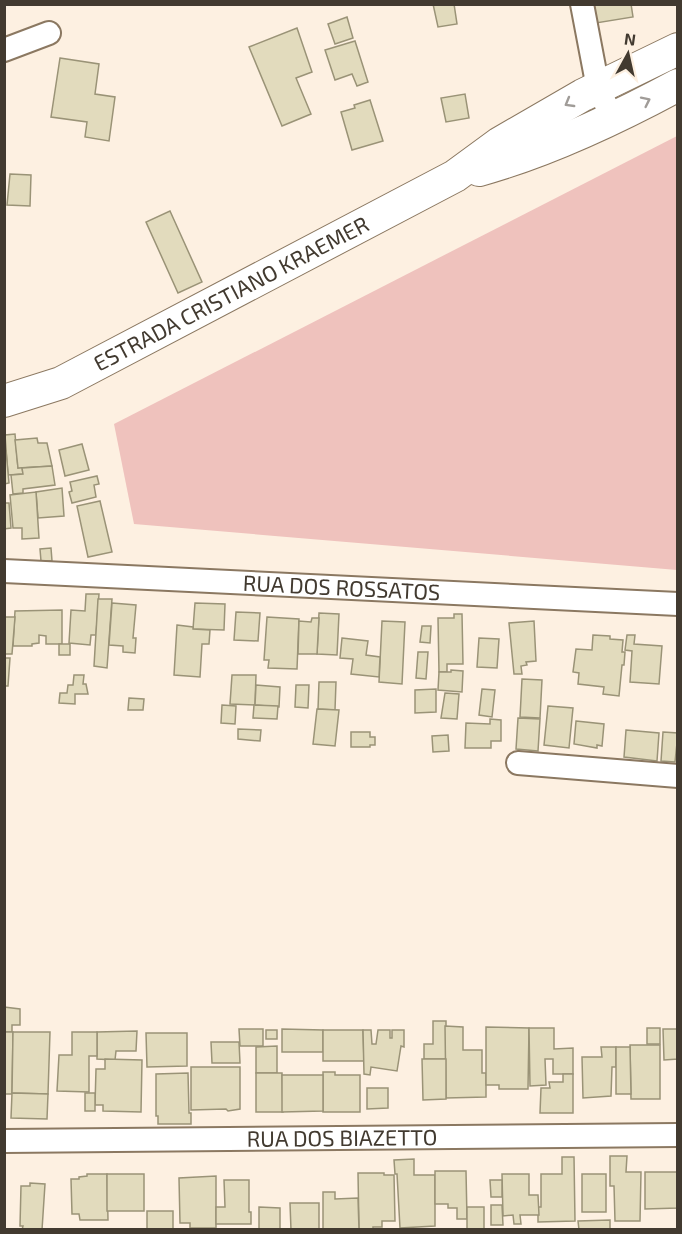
<svg xmlns="http://www.w3.org/2000/svg" width="682" height="1234" font-family="'Exo 2',sans-serif">
<style>
.green{fill:#efc2bd}
.building{fill:#e2dbbd;stroke:#9a9377;stroke-width:1.5}
.lines{fill:none;stroke-linecap:round;stroke-linejoin:round}
.minor-casing{stroke:#8b7861;stroke-width:26}
.secondary-casing{stroke:#8b7861;stroke-width:34}
.minor{stroke:#fff;stroke-width:22}
.secondary{stroke:#fff;stroke-width:32}
.oneway{stroke:#a09c98}
.labels{text-anchor:middle;stroke-width:5;stroke-linejoin:round;paint-order:stroke}
.street-label{font-size:22px;fill:#423a30;stroke:#fdf0e1}
</style>
<rect width="100%" height="100%" fill="#fdf0e1"/>
<path class="green" d="M677,136V570L134,524L114,424Z"/>
<g class="building">
<path d="M433,4H454L457,24L438,27Z"/>
<path d="M593,4H631L633,17L596,23Z"/>
<path d="M347,17L353,38L335,44L328,24Z"/>
<path d="M297,28L312,72L296,78L311,114L282,126L249,47Z"/>
<path d="M355,41L368,82L357,86L352,74L335,80L325,50Z"/>
<path d="M60,58L99,64L95,94L115,97L109,141L85,137L87,122L51,117Z"/>
<path d="M465,94L469,118L446,122L441,98Z"/>
<path d="M370,100L383,141L352,150L341,112L355,108L354,105Z"/>
<path d="M10,174L31,175L30,206L7,205Z"/>
<path d="M170,211L202,282L178,293L146,222Z"/>
<path d="M15,434L18,468L22,467L23,474L8,475L5,435Z"/>
<path d="M37,438L38,443H47L52,466L18,468L15,440Z"/>
<path d="M82,444L89,470L65,476L59,450Z"/>
<path d="M6,451L9,483L4,484V452Z"/>
<path d="M52,466L55,485L23,489V493L13,494L11,475L23,474L22,468Z"/>
<path d="M97,476L99,484L94,485L96,497L72,503L69,492L72,491L70,482Z"/>
<path d="M62,488L64,516L38,518L36,492Z"/>
<path d="M36,492L39,538L22,539V528H13L10,495Z"/>
<path d="M100,501L112,552L88,557L77,506Z"/>
<path d="M4,503H9L11,528L4,529Z"/>
<path d="M51,548L52,561H41L40,549Z"/>
<path d="M86,594H99L96,635H91L90,645L69,643L71,610L85,611Z"/>
<path d="M98,599H112L107,668L94,666Z"/>
<path d="M112,603L136,605L133,638H136L135,653L123,652V646L109,645Z"/>
<path d="M195,603L225,604L224,630L193,629Z"/>
<path d="M62,610V644H46V636L39,635V643L32,644V646H13L15,611Z"/>
<path d="M236,612L260,613L258,641L234,640Z"/>
<path d="M319,613L339,614L337,655L317,654Z"/>
<path d="M454,614H462L463,664H447V672H439L438,618H454Z"/>
<path d="M4,617H15L12,654H4Z"/>
<path d="M267,617L299,619L297,669L268,668L269,660H264Z"/>
<path d="M312,618H319L317,654H298L299,621L311,622Z"/>
<path d="M382,621L405,622L402,684L379,682Z"/>
<path d="M534,621L536,661L526,662L527,665L521,666L522,674H514L509,623Z"/>
<path d="M177,625L193,627V629L210,630L209,644H202L200,677L174,675Z"/>
<path d="M422,626H431L430,643L420,642Z"/>
<path d="M593,635L610,636V639L623,640L622,652H625L624,665H622L619,696L603,694L604,687L578,684L579,673L573,672L576,649L592,650Z"/>
<path d="M627,635H635L634,644L662,646L659,684L630,682L632,651L625,650Z"/>
<path d="M342,638L368,641L366,655L380,657L379,677L351,674L353,659L340,658Z"/>
<path d="M479,638L499,639L497,668L477,667Z"/>
<rect x="59" y="644" width="11" height="11"/>
<path d="M418,652H428L426,679L416,678Z"/>
<path d="M4,658H10L8,686H4Z"/>
<path d="M451,670L463,671L462,692L438,690L439,672H451Z"/>
<path d="M74,675H84L83,684H86L88,694H75V704L59,703L60,693H67L68,685H73Z"/>
<path d="M232,675H256L255,705L230,704Z"/>
<path d="M522,679L542,680L540,718L520,717Z"/>
<path d="M319,682H336L335,710L318,709Z"/>
<path d="M256,685L280,687L279,707L255,705Z"/>
<path d="M296,685H309L308,708L295,707Z"/>
<path d="M436,689V712L415,713V690Z"/>
<path d="M482,689L495,690L492,717L479,715Z"/>
<path d="M445,693L459,694L457,719L441,718Z"/>
<path d="M129,698L144,699L143,710H128Z"/>
<path d="M222,705L236,706L235,724L221,723Z"/>
<path d="M254,705L278,706L277,719L253,718Z"/>
<path d="M548,706L573,708L569,748L544,745Z"/>
<path d="M317,709L339,710L335,746L313,744Z"/>
<path d="M518,718L540,719L538,751L516,749Z"/>
<path d="M490,719L501,720V741H491V748H465L466,723L490,724Z"/>
<path d="M576,721L604,724L602,746L597,745V748L574,744Z"/>
<path d="M238,729L261,730L260,741L238,739Z"/>
<path d="M626,730L659,733L657,761L624,757Z"/>
<path d="M351,732H370V737H375V745H370V747H351Z"/>
<path d="M663,732L678,733L675,762L661,761Z"/>
<path d="M448,735L449,751L433,752L432,736Z"/>
<path d="M4,1007L20,1009V1025H12V1032H4Z"/>
<path d="M433,1021H446V1059H424V1044H433Z"/>
<path d="M445,1026L463,1027V1050H482V1073H486V1097L446,1098Z"/>
<path d="M486,1027L529,1028L528,1089H499V1085H486Z"/>
<path d="M529,1028H554V1049L573,1048V1074H553V1059H545L546,1085L530,1086Z"/>
<rect x="647" y="1028" width="13" height="16"/>
<path d="M239,1029H263V1046H240Z"/>
<path d="M282,1029L323,1030V1052H282Z"/>
<path d="M663,1029H678V1059L664,1060Z"/>
<rect x="266" y="1030" width="11" height="9"/>
<path d="M323,1030H363L364,1061H323Z"/>
<path d="M363,1030H371L372,1044H376L378,1030H390V1038H392V1030H404V1047L401,1046L397,1071L371,1067L370,1075L364,1074Z"/>
<path d="M137,1031L136,1051H116L115,1060L97,1059V1032Z"/>
<path d="M4,1032H13L12,1094H4Z"/>
<path d="M13,1032H50L48,1094L12,1093Z"/>
<path d="M72,1032H97V1056H89V1092L57,1091L59,1055H72Z"/>
<path d="M146,1033H187V1066L147,1067Z"/>
<path d="M211,1042H239L240,1063H212Z"/>
<path d="M630,1045H660V1099H631Z"/>
<path d="M277,1046V1073H256V1047Z"/>
<path d="M601,1047H616V1067H612L611,1096L583,1098L582,1057H602Z"/>
<path d="M616,1047H630L631,1094H616Z"/>
<path d="M105,1059L142,1060L141,1112L103,1111V1105H95L96,1069H105Z"/>
<path d="M422,1059H446V1099L423,1100Z"/>
<path d="M191,1067H240V1109L228,1111L226,1109L191,1110Z"/>
<path d="M323,1072H335V1075H360V1112H323Z"/>
<path d="M188,1073L189,1113H191V1124H158V1116H156V1074Z"/>
<path d="M256,1073H282L283,1112H256Z"/>
<path d="M563,1074H573V1113H540L541,1088H550L549,1082H563Z"/>
<path d="M282,1075H323V1111L282,1112Z"/>
<path d="M367,1088H388V1108L367,1109Z"/>
<path d="M12,1093L48,1094L47,1119L11,1118Z"/>
<rect x="85" y="1093" width="10" height="18"/>
<path d="M610,1156H627L626,1172H641L640,1221H615L614,1186H610Z"/>
<path d="M562,1157H574L575,1221L538,1222V1207H541V1174H562Z"/>
<path d="M414,1159V1175H435V1226L400,1228L397,1174H395L394,1160Z"/>
<path d="M435,1171H466L467,1219H457V1208H448V1204H435Z"/>
<path d="M645,1172H678V1208L645,1209Z"/>
<path d="M358,1173H384V1175H394L395,1221H382V1227H373V1229H359Z"/>
<path d="M87,1174H107L108,1220H80L79,1214H72L71,1179H79V1177L87,1176Z"/>
<rect x="107" y="1174" width="37" height="37"/>
<path d="M502,1174H529V1195H538L539,1215H520L521,1224H514L513,1215L503,1216Z"/>
<rect x="582" y="1174" width="24" height="38"/>
<path d="M216,1176V1228H190V1223H180L179,1178Z"/>
<path d="M224,1180H249V1212H251V1224H216V1207H225Z"/>
<path d="M490,1180H502V1197H491Z"/>
<path d="M30,1183L45,1184L42,1230H22L23,1226H20L21,1186H30Z"/>
<path d="M323,1192H335V1199L358,1198L359,1230H323Z"/>
<path d="M290,1203H319V1230H291Z"/>
<path d="M491,1205H502L503,1225H491Z"/>
<path d="M259,1207L280,1208V1230H259Z"/>
<rect x="467" y="1207" width="17" height="23"/>
<rect x="147" y="1211" width="26" height="19"/>
<path d="M610,1220V1230H579L578,1221Z"/>
</g>
<g class="lines">
<defs>
<g id="minor">
<path d="M582,4L598,88L612,117"/>
<path d="M4,50L49,33"/>
<path id="s1" d="M4,571L678,604"/>
<path d="M518,763L678,776"/>
<path id="s2" d="M4,1141L678,1135"/>
</g>
<g id="secondary">
<path d="M479,170C548,151 615,119 678,85"/>
<path id="s3" d="M4,401L61,383L455,176L500,143L583,95L678,49"/>
</g>
</defs>
<use href="#minor" class="minor-casing"/>
<use href="#secondary" class="secondary-casing"/>
<use href="#minor" class="minor"/>
<use href="#secondary" class="secondary"/>
</g>
<defs><path id="oneway-chevron" d="M-2-3.5L2.5 0L-2 3.5" fill="none" stroke-width="1.6" stroke-linecap="round" stroke-linejoin="round" transform="scale(1.5)"/></defs>
<g class="oneway">
<use href="#oneway-chevron" transform="translate(646 101) rotate(-26)"/>
<use href="#oneway-chevron" transform="translate(569 103) rotate(150)"/>
</g>
<g class="labels">
<g class="street-label">
<text dy="8" stroke="none"><textPath href="#s3" startOffset="252">ESTRADA CRISTIANO KRAEMER</textPath></text>
<text dy="8" stroke="none"><textPath href="#s1" startOffset="338">RUA DOS ROSSATOS</textPath></text>
<text dy="8" stroke="none"><textPath href="#s2" startOffset="338">RUA DOS BIAZETTO</textPath></text>
</g>
</g>
<rect width="682" height="1234" fill="none" stroke="#423a30" stroke-width="12"/>
<g transform="translate(628 54) rotate(8)" stroke="#fdf0e1" stroke-width="4.5" paint-order="stroke">
<path d="M0-4.5L10 22L0 15L-10 22Z" fill="#423a30"/>
<text y="-9" font-size="16" font-weight="bold" text-anchor="middle" fill="#423a30">N</text>
</g>
</svg>
